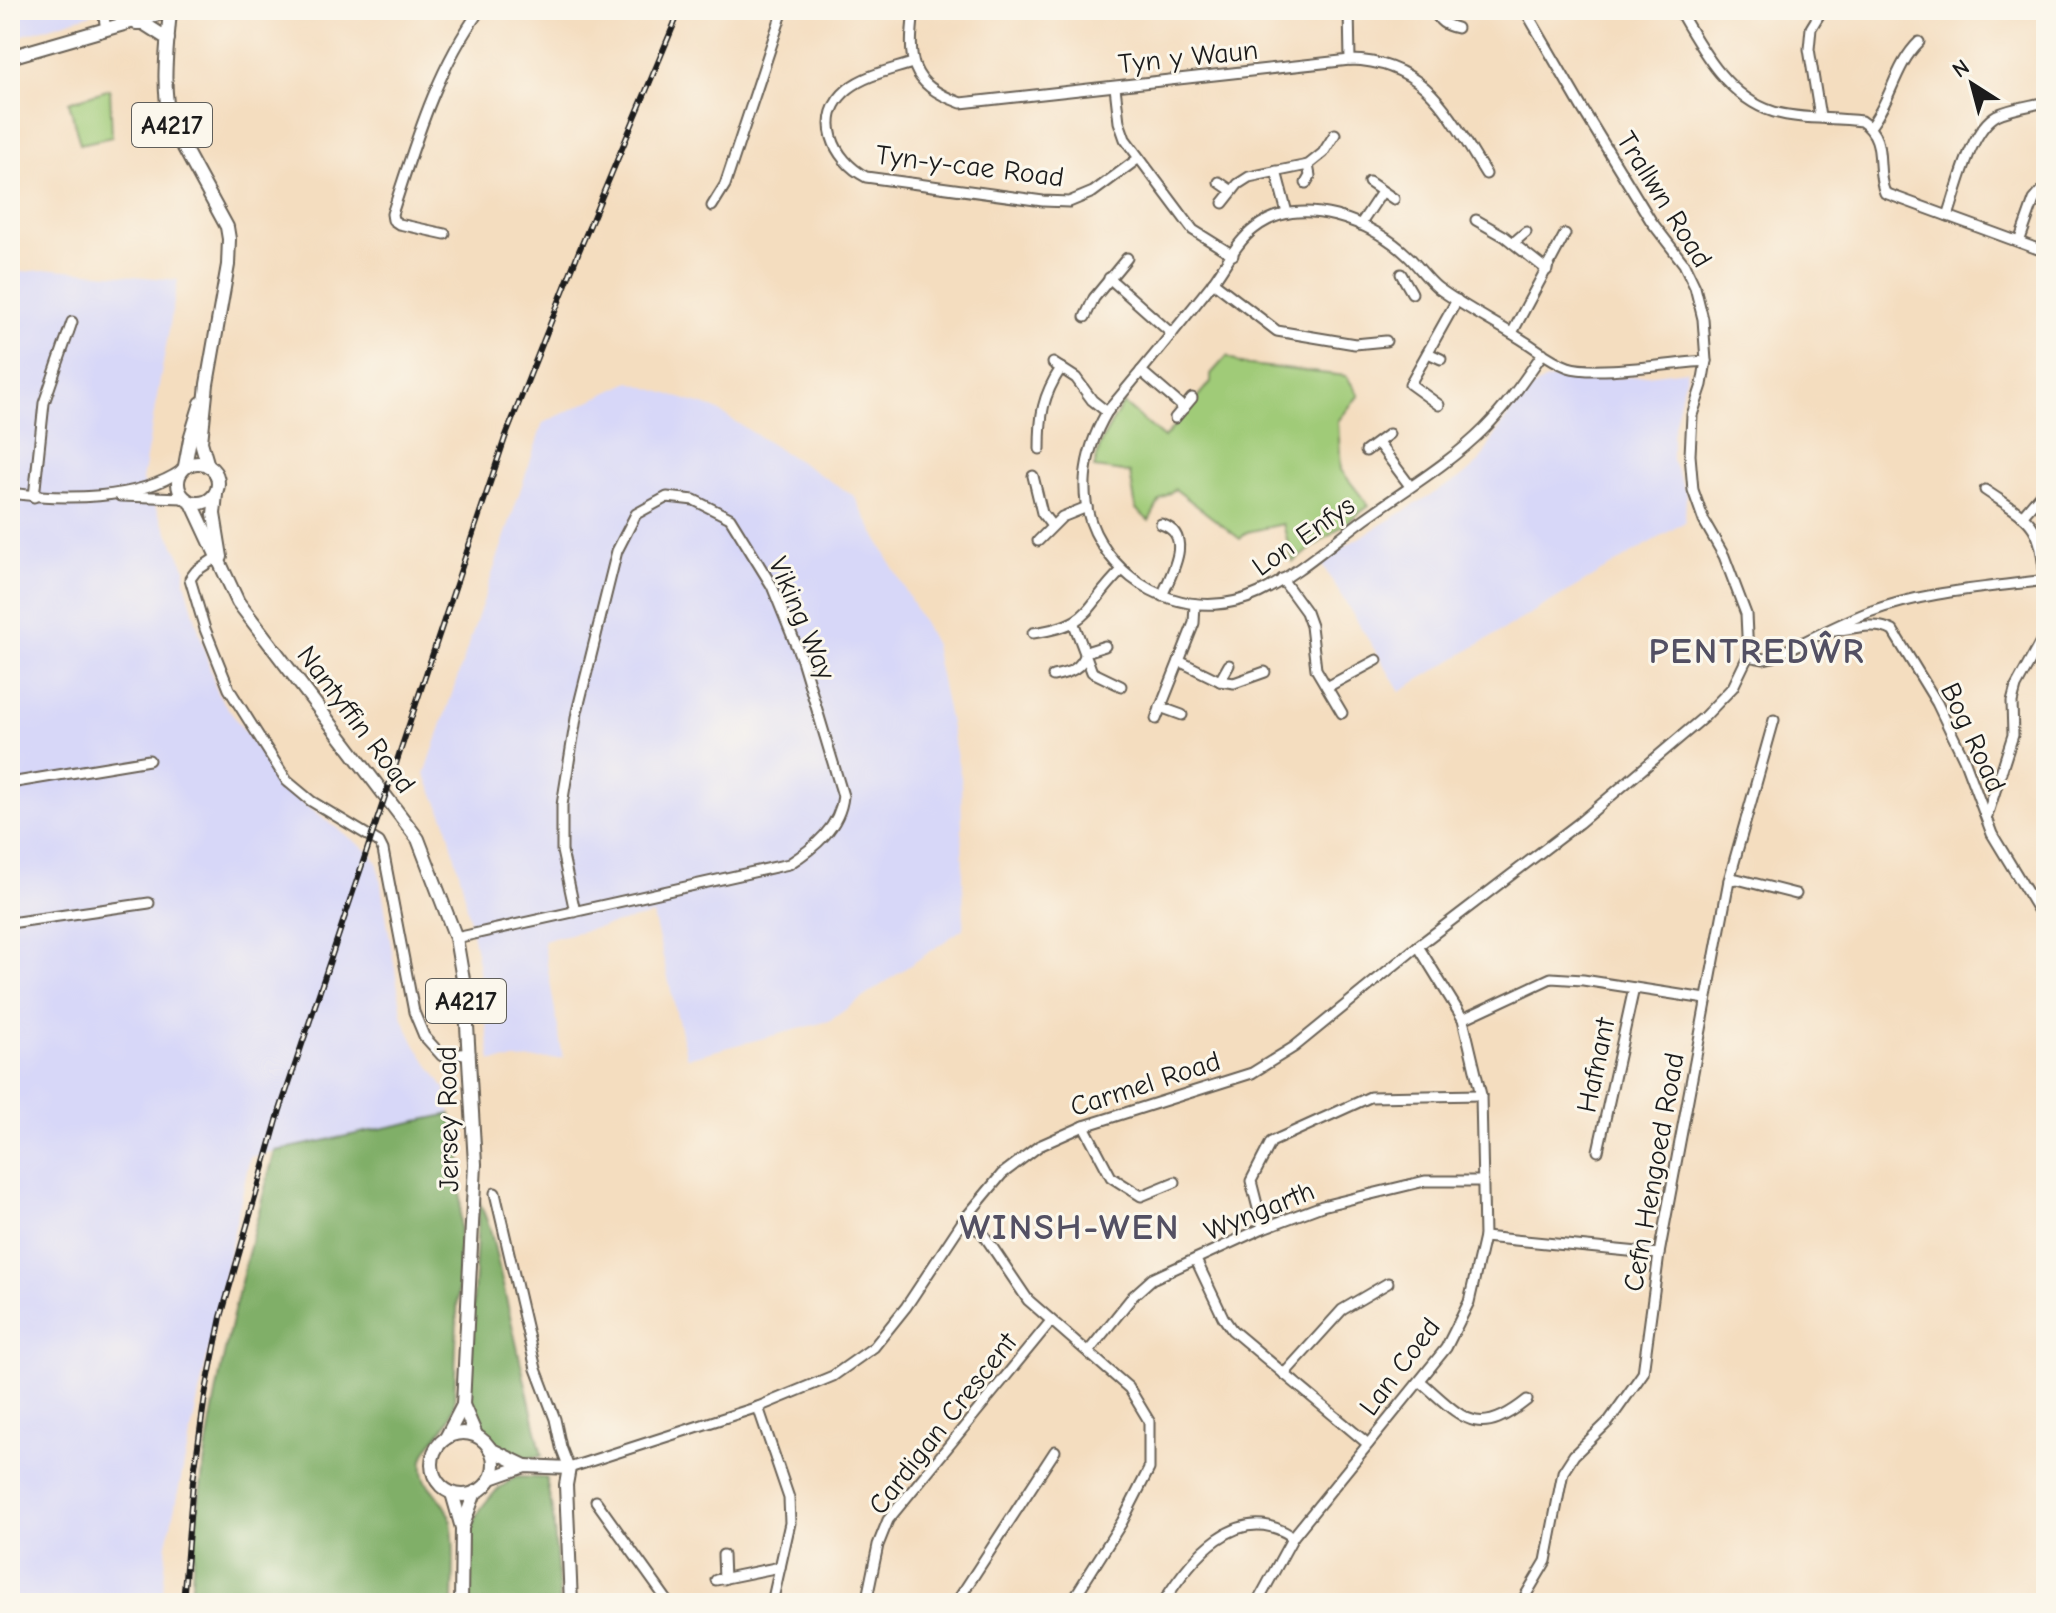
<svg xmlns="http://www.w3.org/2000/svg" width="2056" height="1613" font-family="'Comic Neue',sans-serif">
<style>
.built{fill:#d7d7f8}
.green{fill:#a0cb78;stroke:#5e744a;stroke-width:2}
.forest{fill:#80af68;stroke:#4e6642;stroke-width:2}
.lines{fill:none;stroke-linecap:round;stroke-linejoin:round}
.minor-casing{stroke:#686055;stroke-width:13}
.major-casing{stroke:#686055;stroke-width:16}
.minor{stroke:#fff;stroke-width:9}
.major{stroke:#fff;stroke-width:12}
.rail-casing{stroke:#1c1c1c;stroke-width:6}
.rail{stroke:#fbf7ec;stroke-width:3;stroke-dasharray:9;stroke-linecap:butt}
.labels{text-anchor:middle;stroke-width:6;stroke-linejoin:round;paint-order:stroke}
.shield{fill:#fbf7ec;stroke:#5f5e5a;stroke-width:2}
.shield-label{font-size:26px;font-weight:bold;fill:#1c1c1c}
.street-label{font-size:28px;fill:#1c1c1c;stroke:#fbf7ec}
.district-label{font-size:36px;font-weight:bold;letter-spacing:2px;fill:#535063;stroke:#fbf7ec}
</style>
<rect width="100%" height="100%" fill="#fbf7ec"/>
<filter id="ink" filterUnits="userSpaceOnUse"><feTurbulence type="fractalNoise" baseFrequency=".0125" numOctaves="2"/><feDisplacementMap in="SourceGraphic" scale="16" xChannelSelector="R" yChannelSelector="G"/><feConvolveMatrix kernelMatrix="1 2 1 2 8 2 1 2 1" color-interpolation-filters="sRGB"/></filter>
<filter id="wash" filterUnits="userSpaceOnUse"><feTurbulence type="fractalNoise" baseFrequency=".006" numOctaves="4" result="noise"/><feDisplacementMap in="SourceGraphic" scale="32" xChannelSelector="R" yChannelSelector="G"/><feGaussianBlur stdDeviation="1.8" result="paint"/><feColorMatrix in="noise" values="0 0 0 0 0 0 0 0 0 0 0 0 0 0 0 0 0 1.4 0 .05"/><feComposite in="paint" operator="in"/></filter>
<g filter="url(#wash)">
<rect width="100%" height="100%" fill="#f4ddbf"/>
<g class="built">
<path d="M10,10H92V14L10,39Z"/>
<path d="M55,269L178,280L142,480L185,567V582L217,693L256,747L278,785L372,854L378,865L403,1019L416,1046L445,1088L451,1114L250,1157L167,1544L162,1603H10V273Z"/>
<path d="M1687,370L1672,435V460L1686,493L1685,522L1400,691L1320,561L1463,476L1479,462L1507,417L1528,391L1544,381L1565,375L1589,378L1630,377Z"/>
<path d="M630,382L715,409L854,496L933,641L961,777L964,928L829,1021L687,1058L653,915L543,940L563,1058L491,1061L478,962L463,887L446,822L425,774L543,423Z"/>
</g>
<g class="green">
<path d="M110,89L112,137L80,144L69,102Z"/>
<path d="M1227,356L1241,364L1346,376L1359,395L1338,421L1341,470L1369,506L1293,562L1283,524L1247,532L1240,539L1175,489L1160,500L1149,521L1136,509L1130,473L1094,468L1101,442L1123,403L1164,438L1211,382V374Z"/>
</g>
<g class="forest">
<path d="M451,1114L462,1164L454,1406C452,1411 450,1418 447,1423C440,1436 426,1445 423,1460C420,1487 438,1491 447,1509C457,1529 453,1580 453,1603H191C196,1450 235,1298 275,1151Z"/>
<path d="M479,1201L490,1228L542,1456C503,1464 476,1436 468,1399Z"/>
<path d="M516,1477L546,1478L553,1516L560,1603H468C468,1548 461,1509 516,1477Z"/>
</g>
</g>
<g filter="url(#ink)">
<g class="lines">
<defs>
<g id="minor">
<path d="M103,10L106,30"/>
<path d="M914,10C908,60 908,84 961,103L1350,60C1427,61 1450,117 1486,174"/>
<path d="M1349,10L1350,60"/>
<path d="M1434,10C1439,22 1445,25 1457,28"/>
<path d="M1679,10C1702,50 1728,98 1774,112C1801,120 1833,117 1861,121C1889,139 1874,167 1885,193L2046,252"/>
<path d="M912,63C891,70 865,75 848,89C814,117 833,160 866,177L1043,201L1069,202L1093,192L1139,158"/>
<path d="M1115,87L1119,122L1125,139L1193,230L1233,255"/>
<path d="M1820,117L1809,49L1811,28L1822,10"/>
<path d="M1870,127C1891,101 1895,65 1919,42"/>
<path d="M1276,171L1287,213"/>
<path d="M1219,182L1232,191"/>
<path d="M1369,182L1394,199"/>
<path d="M1306,183L1310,176L1308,165"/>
<path d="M1223,203L1238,184L1249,177L1308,165L1323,153L1335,134"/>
<path d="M712,206L725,185L783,10"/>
<path d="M1948,216C1958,188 1970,130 1997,115C2011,108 2030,106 2046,102"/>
<path d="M1476,220L1504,236L1547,270"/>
<path d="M1360,225L1382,192"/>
<path d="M445,234L399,224L393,220L392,214C415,144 436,70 480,10"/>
<path d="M2019,242L2034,200L2046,186"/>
<path d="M1513,243L1526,232"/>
<path d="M1401,274L1412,293"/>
<path d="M1109,278L1172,334"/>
<path d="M1213,282L1277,331L1355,344L1386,341"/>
<path d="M1085,317L1094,298L1127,258"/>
<path d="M1512,333L1565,234"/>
<path d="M1428,353L1441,359"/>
<path d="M1543,353C1525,379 1507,406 1484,429C1449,464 1403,491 1363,520C1332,543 1293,577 1259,593C1201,620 1134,597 1101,543C1075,501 1083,453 1107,412C1142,370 1177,328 1211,285C1225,267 1236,242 1255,228C1300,193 1373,221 1409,257C1419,267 1427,279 1438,288C1464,307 1494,322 1521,339C1536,348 1551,361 1568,367C1594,376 1673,363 1706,361"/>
<path d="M1053,363L1076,378L1092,400L1107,412"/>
<path d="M1141,371L1184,408"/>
<path d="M1439,405L1410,384L1457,300"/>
<path d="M1175,418L1192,398"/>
<path d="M1378,443L1410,486"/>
<path d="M1040,449C1040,415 1042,397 1061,368"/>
<path d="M1366,451L1389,434"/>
<path d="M1033,476L1042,513L1052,526"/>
<path d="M1985,490C2032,522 2040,520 2045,580"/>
<path d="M10,493C63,500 137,501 182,470"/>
<path d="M120,496L184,498"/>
<path d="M34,497L44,403L72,322"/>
<path d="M2022,516L2046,488"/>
<path d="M1161,524C1195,535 1171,574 1162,596"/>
<path d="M1038,541L1062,517L1087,507"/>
<path d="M220,555L196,571L190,579L205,629L229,689L287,781L311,801L379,842L383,850L414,1012L424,1036L442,1056L470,1053"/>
<path d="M1282,579L1306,612L1311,626L1316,669L1342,713"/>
<path d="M1074,624L1092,672L1121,686"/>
<path d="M1827,632C1848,630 1874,620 1893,631L1937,703L1964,759L1992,834L2046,923"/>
<path d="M1033,633C1094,624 1083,608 1122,570"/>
<path d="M1748,656L1764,659L1773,657C1805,642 1836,625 1869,612C1925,591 1987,588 2046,580"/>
<path d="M1179,661L1220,681L1234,683L1265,672"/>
<path d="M1053,676C1069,673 1082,669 1086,652L1105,646"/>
<path d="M1220,681L1229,665"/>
<path d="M1327,687L1377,660"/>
<path d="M1160,707L1182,715"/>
<path d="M1156,719L1194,623L1195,604"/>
<path d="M10,783L149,760"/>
<path d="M1987,816L2013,735L2012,702L2016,687L2046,632"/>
<path d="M1729,880L1737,879L1796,894"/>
<path d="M10,923L149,903"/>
<path d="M456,938L789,864C814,848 840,827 843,796L802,660L772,586L730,518L694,500L667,497L636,514L617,551L577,712L562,805V851L575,912"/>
<path d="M1463,1019L1551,978L1583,980L1706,999"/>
<path d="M1084,1126L1111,1177L1141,1196L1175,1182"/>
<path d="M1598,1151L1634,988"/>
<path d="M495,1193L536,1369L555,1419L561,1447L569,1468L758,1407L833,1376L874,1347L906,1307L963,1221L1002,1174L1039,1146L1084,1126L1252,1073L1294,1047L1418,946L1579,823L1704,717L1733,687L1748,656L1746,614L1724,556L1704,521L1693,490L1690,455L1692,415L1702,385L1706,361L1703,319L1695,287L1684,264L1651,221L1582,108L1525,10"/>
<path d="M963,1221L982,1232L1028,1300L1129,1388L1149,1421V1469L1122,1522L1071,1603"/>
<path d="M1263,1228L1251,1181L1271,1142L1370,1097L1481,1095"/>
<path d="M1484,1237L1659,1254"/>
<path d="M1196,1260L1223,1317L1232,1330L1368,1444"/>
<path d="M1088,1352L1133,1296L1152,1279L1263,1228L1322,1206L1425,1181H1482"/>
<path d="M1284,1374L1342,1310L1388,1283"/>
<path d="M1420,1381C1462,1417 1476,1441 1527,1400"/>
<path d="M758,1407L789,1498L790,1523L772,1603"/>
<path d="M596,1501L669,1603"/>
<path d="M723,1555L724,1579"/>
<path d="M716,1580L780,1567"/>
<path d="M866,1603L878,1545L888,1520L1051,1321"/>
<path d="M956,1603L1055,1451"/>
<path d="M1163,1603C1190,1559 1238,1499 1293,1537"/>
<path d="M1257,1603L1293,1537L1446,1348L1469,1302L1484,1237L1481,1095L1463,1019L1418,946"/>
<path d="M1521,1603L1546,1561L1563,1472L1574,1455L1609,1421L1643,1373L1659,1254L1729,880L1774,720"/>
</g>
<g id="major">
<path d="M170,11C167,47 161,88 171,124L227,227L229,239L228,265L207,384L201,442L208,466"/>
<path d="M136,23H143L168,39"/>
<path d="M10,57L172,10"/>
<circle cx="198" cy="483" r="20"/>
<path d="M185,466L190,439L201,403"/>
<path d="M216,494L214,514L221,557"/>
<path d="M192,503L238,602L418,839L456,938L465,991L475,1164L463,1405L446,1438"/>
<path d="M463,1405L476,1435"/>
<circle cx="463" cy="1464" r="31"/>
<path d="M490,1449L525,1466"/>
<path d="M491,1478L525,1466L569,1468L566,1485L571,1603"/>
<path d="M452,1493L462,1528L461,1603"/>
<path d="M462,1528L475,1492"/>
</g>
</defs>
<use href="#minor" class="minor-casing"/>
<use href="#major" class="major-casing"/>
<use href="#minor" class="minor"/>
<use href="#major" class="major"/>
<defs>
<path id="rail" d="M183,1603L193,1481L205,1396L221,1317L280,1110L505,438L579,251L680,10"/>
</defs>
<use href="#rail" class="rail-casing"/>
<use href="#rail" class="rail"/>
</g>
</g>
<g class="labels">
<g class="shield">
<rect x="132" y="103" width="80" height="44" rx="6"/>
<rect x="426" y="979" width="80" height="44" rx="6"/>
</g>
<g class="shield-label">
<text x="172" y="134">A4217</text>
<text x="466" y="1010">A4217</text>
</g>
<g class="street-label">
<text transform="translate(1188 56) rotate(-6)" y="10">Tyn y Waun</text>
<text transform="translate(970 165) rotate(7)" y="10">Tyn-y-cae Road</text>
<text transform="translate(1665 199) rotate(58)" y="10">Trallwn Road</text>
<text transform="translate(1303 535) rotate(-35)" y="10">Lon Enfys</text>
<text transform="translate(803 618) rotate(67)" y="10">Viking Way</text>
<text transform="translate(357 719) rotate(53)" y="10">Nantyffin Road</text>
<text transform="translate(1974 737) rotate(65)" y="10">Bog Road</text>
<text transform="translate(1595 1065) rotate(-78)" y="10">Hafnant</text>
<text transform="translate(1145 1083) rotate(-18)" y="10">Carmel Road</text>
<text transform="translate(447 1119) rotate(-91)" y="10">Jersey Road</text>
<text transform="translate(1653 1172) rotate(-80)" y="10">Cefn Hengoed Road</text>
<text transform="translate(1259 1210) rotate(-22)" y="10">Wyngarth</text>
<text transform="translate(1399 1366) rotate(-53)" y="10">Lan Coed</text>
<text transform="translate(942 1423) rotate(-52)" y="10">Cardigan Crescent</text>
</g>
<g class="district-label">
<text x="1757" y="663">PENTREDŴR</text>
<text x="1070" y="1239">WINSH-WEN</text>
</g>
</g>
<rect width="2056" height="1613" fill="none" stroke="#fbf7ec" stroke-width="40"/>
<g transform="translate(1972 84) rotate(324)" stroke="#fbf7ec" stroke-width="6" paint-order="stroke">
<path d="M0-6L14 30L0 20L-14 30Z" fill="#1c1c1c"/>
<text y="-12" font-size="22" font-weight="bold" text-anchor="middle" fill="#1c1c1c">N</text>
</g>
</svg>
